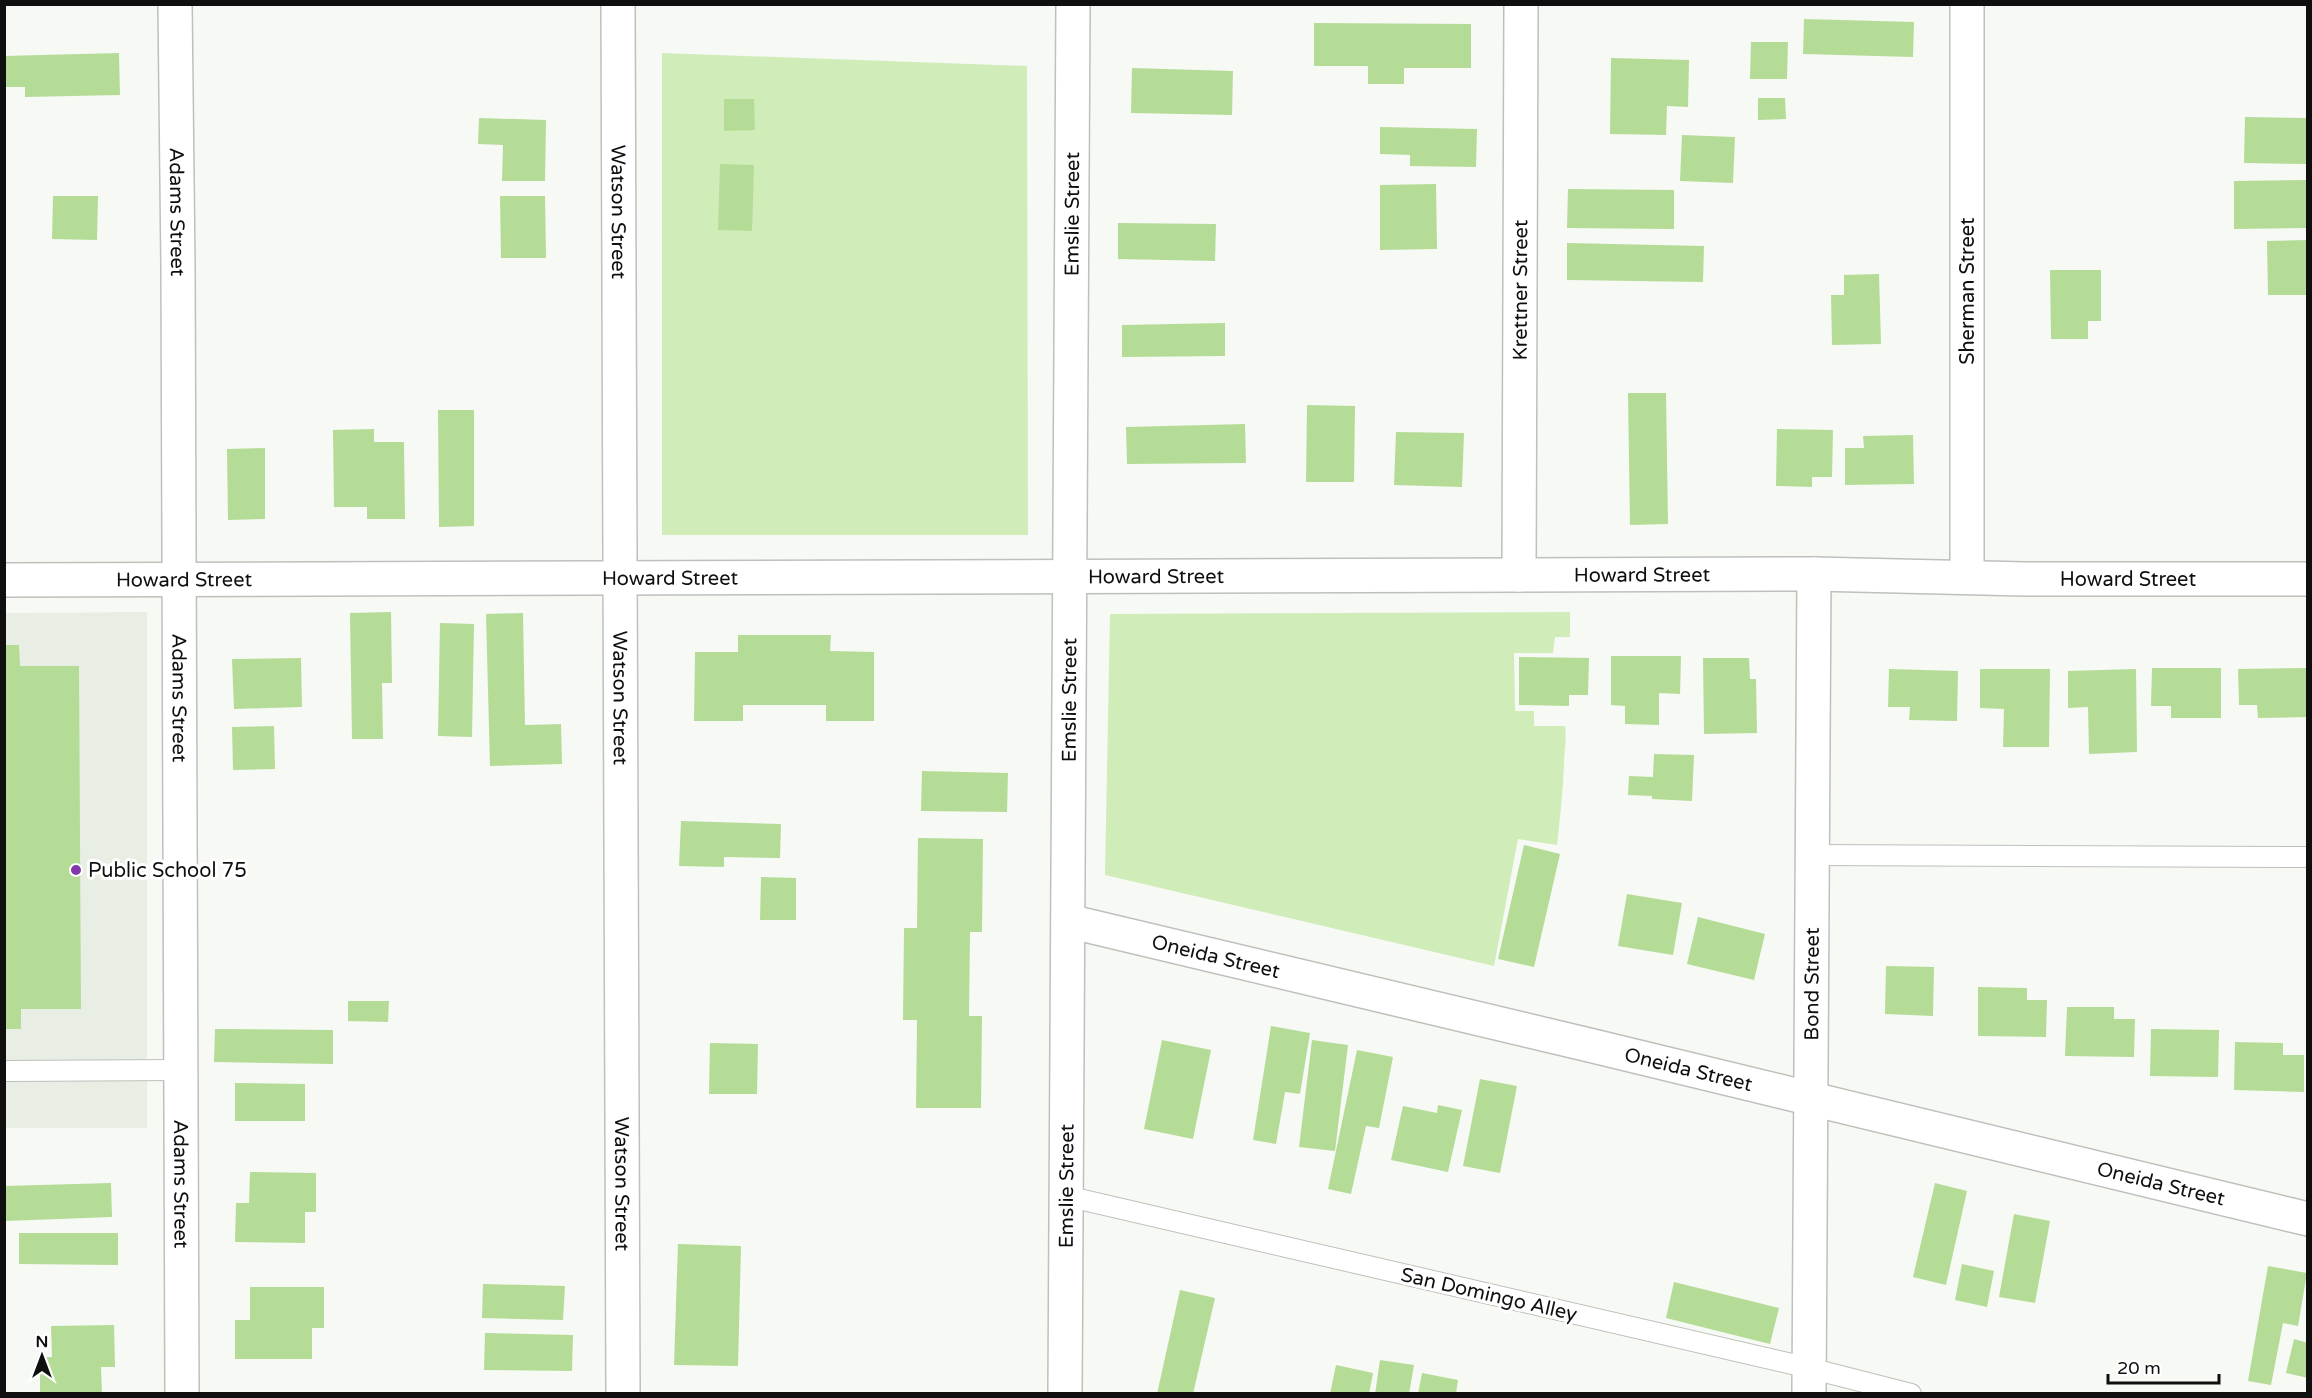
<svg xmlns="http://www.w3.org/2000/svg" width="2312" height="1398" font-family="'Varela Round',sans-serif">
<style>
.built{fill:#e8eee4}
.green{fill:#cfecb9}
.building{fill:#b5dc96}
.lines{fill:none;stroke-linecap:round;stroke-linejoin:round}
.service-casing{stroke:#bec0bc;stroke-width:22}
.minor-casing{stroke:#bec0bc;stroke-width:36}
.service{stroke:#fff;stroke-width:20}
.minor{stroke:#fff;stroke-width:33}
.poi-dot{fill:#8338a9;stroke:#fff;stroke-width:2}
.labels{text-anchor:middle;stroke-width:6;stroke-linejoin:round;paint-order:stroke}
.street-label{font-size:20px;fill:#0e0f0e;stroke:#fff}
.poi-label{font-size:20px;fill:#0e0f0e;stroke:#fff;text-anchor:start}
</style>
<rect width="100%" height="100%" fill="#f7f9f5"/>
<path class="built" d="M147,612V1128H5L4,613Z"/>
<g class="green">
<path d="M662,53L1027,66L1028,535H662Z"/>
<path d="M1570,612V637H1555L1553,653H1514L1515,711H1534V726H1565C1567,739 1564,751 1564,764C1563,791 1560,818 1557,845L1518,839L1494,966L1105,875L1110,614Z"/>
</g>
<g class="building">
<path d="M1804,19L1914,22L1913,57L1803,54Z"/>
<path d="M1314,23L1471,24V68H1404V84H1368V66H1314Z"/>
<path d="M1751,42H1788L1787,79H1750Z"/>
<path d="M119,53L120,95L25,97V87H4V56Z"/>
<path d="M1611,58L1689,60L1688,107L1667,106L1666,135L1610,134Z"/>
<path d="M1132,68L1233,71L1232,115L1131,113Z"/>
<path d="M1758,98H1785L1786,119L1758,120Z"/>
<path d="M724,99H754L755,130L724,131Z"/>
<path d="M2245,117L2308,118V164L2244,163Z"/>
<path d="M479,118L546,120L545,181H502L503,145L478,144Z"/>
<path d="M1380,127L1477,129L1476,167L1410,166V155L1380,154Z"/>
<path d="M1682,135L1735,137L1733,183L1680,181Z"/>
<path d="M720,164L754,165L752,231L718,230Z"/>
<path d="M2308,180V228L2234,229V181Z"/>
<path d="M1436,184L1437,249L1380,250V185Z"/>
<path d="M1568,189L1674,190V229L1567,228Z"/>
<path d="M53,196H98L97,240L52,239Z"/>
<path d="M500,196H545L546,258H501Z"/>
<path d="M1118,223L1216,224L1215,261L1118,259Z"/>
<path d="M2308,240V295H2268L2267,241Z"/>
<path d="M1567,243L1704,246L1703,282L1567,280Z"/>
<path d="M2050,270H2101V321H2088V339H2051Z"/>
<path d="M1879,274L1881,344L1832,345L1831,295H1844V275Z"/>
<path d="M1225,323V356L1122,357V325Z"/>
<path d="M1628,393H1666L1668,524L1630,525Z"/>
<path d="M1307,405L1355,406L1354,482H1306Z"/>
<path d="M438,410H474V526L439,527Z"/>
<path d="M1245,424L1246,463L1127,464L1126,427Z"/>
<path d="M374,429V442H404L405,519H367V507H334L333,430Z"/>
<path d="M1777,429L1833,430L1832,477H1812V487L1776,486Z"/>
<path d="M1396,432L1464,433L1462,487L1394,485Z"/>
<path d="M1913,435L1914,484L1845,485V448H1864L1863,436Z"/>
<path d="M265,448V519L228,520L227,449Z"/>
<path d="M391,612L392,683H382L383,739H352L350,613Z"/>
<path d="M523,613L525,725L561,724L562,764L490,766L486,614Z"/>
<path d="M440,623L474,624L472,737L438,736Z"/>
<path d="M738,635H831L830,651L874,652V721H826V705H743V721H694L695,652H738Z"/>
<path d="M4,645H19L20,666H79L81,1009H21V1029H4Z"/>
<path d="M1611,656H1681L1680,694L1659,693V725L1625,724V706L1611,705Z"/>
<path d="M1519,657L1589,658L1588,695H1569V706L1519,705Z"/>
<path d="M301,658L302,707L234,709L232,659Z"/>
<path d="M1703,658H1749L1750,679H1756L1757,733L1704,734Z"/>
<path d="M2152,668H2221V718H2171V706H2151Z"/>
<path d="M2307,668L2308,717L2258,718L2257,705H2239L2238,669Z"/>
<path d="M1889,669L1958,671L1957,721L1909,720L1910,707H1888Z"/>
<path d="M1980,669H2050L2049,747H2003L2004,709L1980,708Z"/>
<path d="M2136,669L2137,752L2089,754L2088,707L2068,708V671Z"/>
<path d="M274,726L275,769L233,770L232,727Z"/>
<path d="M1654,754L1694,755L1692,801L1652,799V796L1628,795L1629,776L1653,777Z"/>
<path d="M922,771L1008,773L1007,812L921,811Z"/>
<path d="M681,821L781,824L780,858L724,857V867L679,866Z"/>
<path d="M918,838L983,839L982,932H970L969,1016H982L981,1108H916L917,1020H903L904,928H917Z"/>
<path d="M1524,845L1560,854L1534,967L1498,959Z"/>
<path d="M761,877L796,878V920H760Z"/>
<path d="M1627,894L1682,903L1673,955L1618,946Z"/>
<path d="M1698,917L1765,934L1754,980L1687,964Z"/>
<path d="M1886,966L1934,967L1933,1016L1885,1014Z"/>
<path d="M1978,987L2027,988V1000H2047L2046,1037L1978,1036Z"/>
<path d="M348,1001H389L388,1022L348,1021Z"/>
<path d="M2067,1007H2114V1019H2135L2134,1057L2065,1056Z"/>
<path d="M1271,1026L1310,1033L1300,1094L1285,1092L1276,1144L1253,1140Z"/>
<path d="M215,1029L333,1030V1064L214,1062Z"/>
<path d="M2151,1029L2219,1030L2218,1077L2150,1076Z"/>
<path d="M1162,1040L1211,1050L1193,1139L1144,1129Z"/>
<path d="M1312,1040L1348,1045L1335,1151L1299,1147Z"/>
<path d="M2235,1042L2283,1043V1055H2304V1092L2234,1090Z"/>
<path d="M710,1043L758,1044L757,1094H709Z"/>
<path d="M1357,1050L1393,1057L1379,1128L1366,1126L1351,1194L1328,1189Z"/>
<path d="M1480,1079L1517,1086L1500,1173L1463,1166Z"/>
<path d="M235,1083L305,1084V1121H235Z"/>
<path d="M1438,1105L1462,1110L1448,1172L1391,1160L1403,1106L1437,1113Z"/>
<path d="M250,1172L316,1173V1212H305V1243L235,1242L236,1203H249Z"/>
<path d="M111,1183L112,1217L4,1221V1186Z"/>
<path d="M1935,1183L1967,1191L1946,1285L1913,1277Z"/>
<path d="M2014,1214L2050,1221L2035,1303L1999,1297Z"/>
<path d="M19,1233H118V1265L19,1264Z"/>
<path d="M678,1244L741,1246L738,1366L674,1365Z"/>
<path d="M1962,1264L1994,1271L1987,1307L1955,1300Z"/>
<path d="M2268,1266L2307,1273L2298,1326L2283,1323L2271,1385L2248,1381Z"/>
<path d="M1674,1282L1779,1308L1770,1344L1666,1318Z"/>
<path d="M483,1284L565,1286L563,1320L482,1318Z"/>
<path d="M250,1287H324V1328H312V1359H235V1320H250Z"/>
<path d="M1180,1290L1215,1298L1193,1394H1157Z"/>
<path d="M114,1325L115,1367H101L102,1394H40V1357H52L51,1326Z"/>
<path d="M485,1333L573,1335L572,1371L484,1370Z"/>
<path d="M2294,1339L2308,1343V1378L2286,1373Z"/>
<path d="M1380,1360L1414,1365L1409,1394H1375Z"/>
<path d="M1336,1365L1373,1373L1369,1394H1330Z"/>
<path d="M1422,1373L1458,1380L1456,1394H1418Z"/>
</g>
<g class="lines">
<defs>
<g id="service">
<path d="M1811,855L2308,857"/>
<path d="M4,1071L181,1070"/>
<path d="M1066,1196L1809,1368L1911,1394"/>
</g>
<g id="minor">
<path id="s1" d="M175,4L178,266L182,1394"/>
<path id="s2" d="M618,4L623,1394"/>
<path d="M1967,4V577"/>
<path id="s3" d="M1519,575L1521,4"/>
<path id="s4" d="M4,580L1814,574L2025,579H2308"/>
<path id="s5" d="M1068,921L1589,1045L2308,1219"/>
<path id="s6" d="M1065,1394L1073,4"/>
<path id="s7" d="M1809,1394L1814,574"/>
</g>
</defs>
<use href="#service" class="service-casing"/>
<use href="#minor" class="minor-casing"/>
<use href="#service" class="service"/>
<use href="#minor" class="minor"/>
</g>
<circle class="poi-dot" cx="76" cy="870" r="6"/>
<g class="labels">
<g class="street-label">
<text dy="7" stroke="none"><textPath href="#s1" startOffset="208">Adams Street</textPath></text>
<text dy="7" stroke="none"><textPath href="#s2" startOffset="208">Watson Street</textPath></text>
<text dy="7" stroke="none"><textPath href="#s6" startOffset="1180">Emslie Street</textPath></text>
<text dy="7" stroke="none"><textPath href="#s3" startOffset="285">Krettner Street</textPath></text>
<text transform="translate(1967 291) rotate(-90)" y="7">Sherman Street</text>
<text dy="7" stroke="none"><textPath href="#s4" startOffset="1638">Howard Street</textPath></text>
<text dy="7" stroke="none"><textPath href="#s4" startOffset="1152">Howard Street</textPath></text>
<text dy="7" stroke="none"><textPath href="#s4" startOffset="666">Howard Street</textPath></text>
<text dy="7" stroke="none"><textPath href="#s4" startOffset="180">Howard Street</textPath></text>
<text dy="7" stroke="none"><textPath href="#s4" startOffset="2124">Howard Street</textPath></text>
<text dy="7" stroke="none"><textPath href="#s1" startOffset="694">Adams Street</textPath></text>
<text dy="7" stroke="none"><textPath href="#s2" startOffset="694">Watson Street</textPath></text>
<text dy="7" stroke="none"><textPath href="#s6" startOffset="694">Emslie Street</textPath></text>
<text dy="7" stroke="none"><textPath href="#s5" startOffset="152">Oneida Street</textPath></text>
<text dy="7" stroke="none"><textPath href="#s7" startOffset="410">Bond Street</textPath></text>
<text dy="7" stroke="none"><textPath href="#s5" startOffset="638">Oneida Street</textPath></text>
<text dy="7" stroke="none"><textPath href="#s5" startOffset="1124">Oneida Street</textPath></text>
<text dy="7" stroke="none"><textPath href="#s1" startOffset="1180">Adams Street</textPath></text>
<text dy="7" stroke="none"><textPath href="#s2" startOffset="1180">Watson Street</textPath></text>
<text dy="7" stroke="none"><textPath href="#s6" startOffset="208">Emslie Street</textPath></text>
<text transform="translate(1489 1294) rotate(13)" y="7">San Domingo Alley</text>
</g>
<g class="poi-label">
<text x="88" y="877">Public School 75</text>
</g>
</g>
<rect width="2312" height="1398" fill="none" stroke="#0e0f0e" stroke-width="12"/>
<g transform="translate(42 1356)" stroke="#ffffff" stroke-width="4.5" paint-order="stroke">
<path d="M0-4.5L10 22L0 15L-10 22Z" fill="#0e0f0e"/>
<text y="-9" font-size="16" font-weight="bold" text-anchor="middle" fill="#0e0f0e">N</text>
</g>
<path d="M2108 1374v9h111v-9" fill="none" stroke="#0e0f0e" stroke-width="3"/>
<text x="2117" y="1374" font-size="18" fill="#0e0f0e" stroke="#ffffff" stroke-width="4.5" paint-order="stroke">20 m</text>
</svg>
